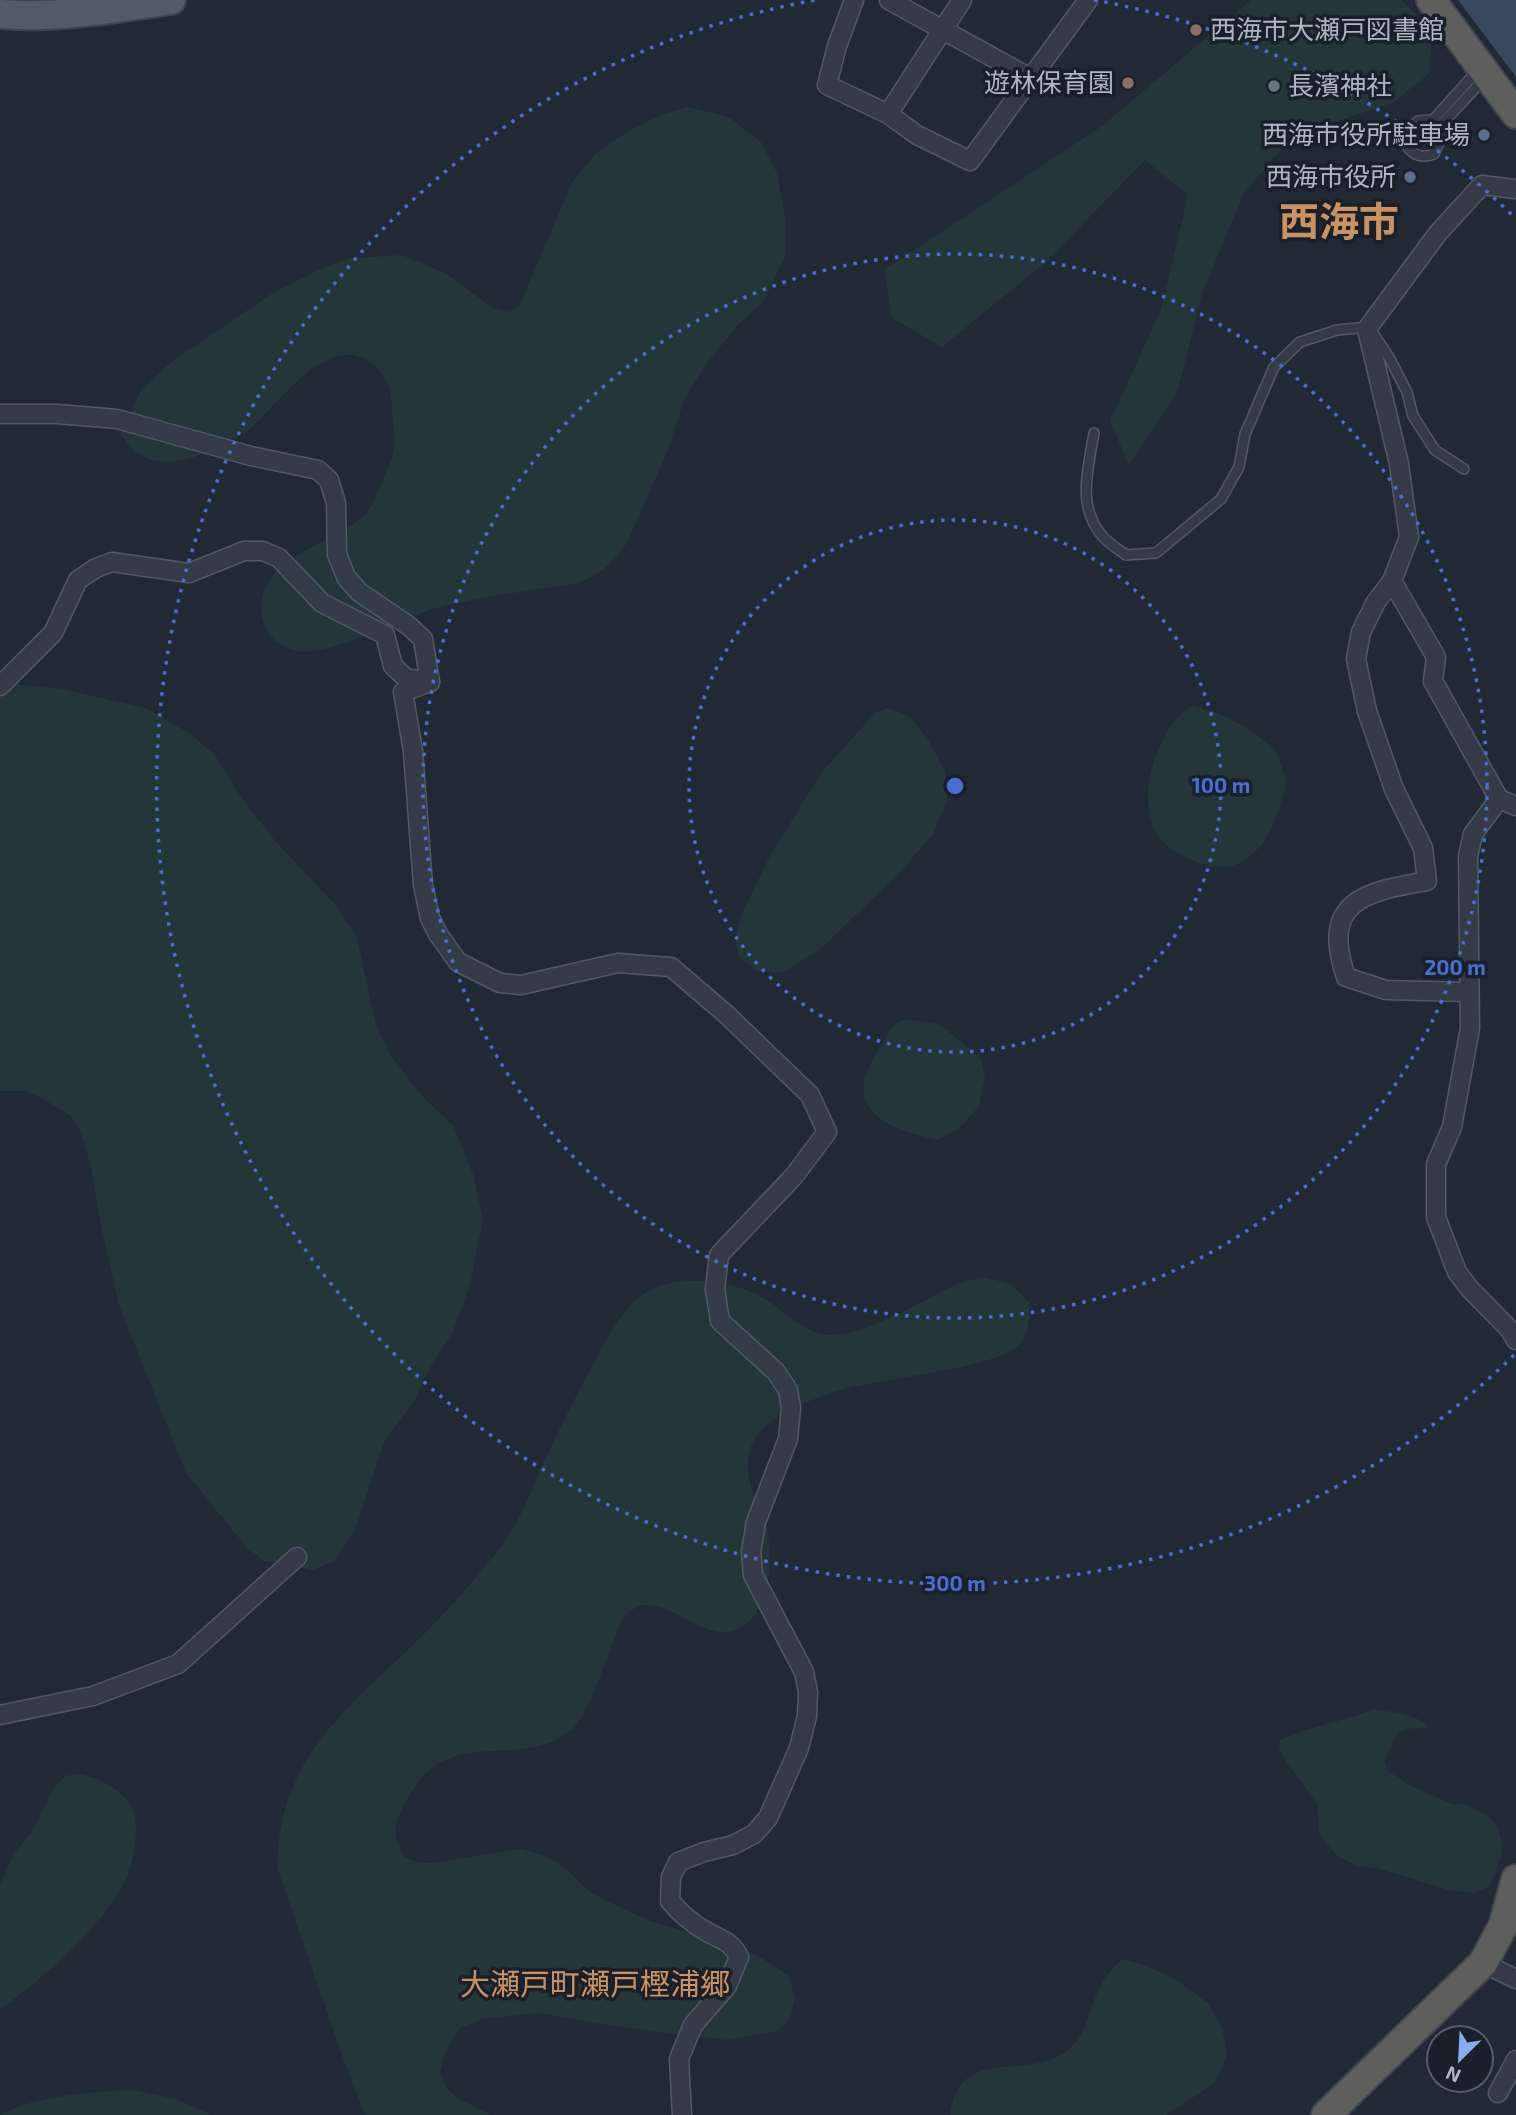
<svg xmlns="http://www.w3.org/2000/svg" width="1516" height="2115" font-family="'Exo 2','Noto Sans JP',sans-serif">
<style>
.green{fill:#243637}
.water{fill:#38475d}
.lines{fill:none;stroke-linecap:round;stroke-linejoin:round}
.service-casing{stroke:#525964;stroke-width:12}
.minor-casing{stroke:#525964;stroke-width:21}
.primary-casing{stroke:#3e444f;stroke-width:32}
.trunk-casing{stroke:#3f4650;stroke-width:32}
.service{stroke:#343b46;stroke-width:9}
.minor{stroke:#343b46;stroke-width:18}
.primary{stroke:#525a66;stroke-width:28}
.trunk{stroke:#5e5e5c;stroke-width:28}
.ring{fill:none;stroke:#496dd2;stroke-width:3.5;stroke-dasharray:3.5 7}
.education-dot{fill:#8d6e63;stroke:#1a202a;stroke-width:2.5}
.worship-dot{fill:#6b7280;stroke:#1a202a;stroke-width:2.5}
.service-dot{fill:#5c6f8a;stroke:#1a202a;stroke-width:2.5}
.labels{text-anchor:middle;stroke-width:7;stroke-linejoin:round;paint-order:stroke}
.poi-label{font-size:26px;fill:#afb6c3;stroke:#1a202a;text-anchor:end}
.quarter-label{font-size:30px;fill:#cb9161;stroke:#1a202a}
.town-label{font-size:40px;font-weight:bold;fill:#cb9161;stroke:#1a202a}
.centre{fill:#496dd2;stroke:#1a202a;stroke-width:3.5}
.ring-label{font-size:21px;text-anchor:middle;font-weight:bold;fill:#496dd2;stroke:#1a202a;stroke-width:7;stroke-linejoin:round;paint-order:stroke}
</style>
<rect width="100%" height="100%" fill="#212935"/>
<g class="green">
<path d="M1251,0H1401L1432,30L1429,74L1392,103L1292,136L1244,193L1203,291L1177,393L1129,465L1110,421L1161,310L1188,195L1145,160L1047,261L942,347L892,318L884,270L1102,126Z"/>
<path d="M687,107L727,116L761,142L777,173L785,217V257L763,302L737,326L710,359L685,397L668,450L627,543C618,555 607,569 593,576C577,586 555,587 537,589C503,595 466,600 433,609C399,619 323,660 292,650C271,644 258,621 262,600C271,552 335,544 365,515C374,505 379,489 384,477C394,455 397,446 393,421C391,409 393,390 386,380C382,375 378,368 373,364C326,327 276,410 245,433C238,438 229,441 222,445C186,464 144,475 120,433L141,391L171,362L273,293L322,268L351,258L402,255L445,273L493,308L510,312L520,305L572,182L597,152L627,132L659,116Z"/>
<path d="M0,683L62,689L146,708L192,735L215,755L238,793L276,842L332,901L356,934L376,1025L391,1056L423,1097L453,1125L473,1174L483,1219L470,1285L452,1334L432,1364L414,1401L384,1442L355,1530L334,1561L313,1570L265,1561L249,1550L186,1473L119,1305L101,1225L90,1163L80,1130L70,1115L41,1098L25,1091H0Z"/>
<path d="M1192,706C1217,710 1258,731 1275,751C1279,757 1285,774 1286,781C1286,791 1279,807 1276,817C1269,839 1250,864 1226,867C1216,869 1199,863 1190,859C1176,852 1165,847 1157,834C1143,811 1147,775 1158,751C1166,733 1174,716 1192,706Z"/>
<path d="M888,708L910,717L929,741L945,771L948,798L933,834L902,870L822,948L782,973L758,971L739,957L735,941L742,913L770,856L822,772L876,712Z"/>
<path d="M905,1019L939,1024L980,1057L985,1078L979,1106L962,1126L939,1140C883,1129 838,1107 881,1046C891,1032 888,1025 905,1019Z"/>
<path d="M983,1277L1011,1284L1029,1302C1029,1316 1030,1331 1021,1343C997,1371 869,1378 828,1394C782,1411 731,1432 753,1492C757,1502 762,1511 765,1521C770,1536 770,1559 769,1574C767,1589 763,1607 752,1618C716,1657 682,1603 645,1605C637,1605 629,1612 623,1617C611,1644 591,1712 572,1729C519,1775 447,1718 405,1803C392,1828 392,1834 405,1858L421,1863H431L522,1849L546,1856L565,1868L591,1893L645,1919L757,1955L789,1976L795,1999L790,2019L778,2031L727,2040L613,2026L539,2013L483,2019L459,2029L445,2053L440,2072L446,2087L457,2098L492,2115H365L344,2061L277,1867C278,1837 282,1811 294,1784C317,1731 369,1686 411,1647C443,1616 480,1575 506,1539C524,1513 535,1482 548,1453C564,1419 581,1386 599,1353C612,1330 627,1301 652,1289C683,1274 736,1281 765,1299C785,1311 805,1334 829,1335C868,1336 922,1300 957,1284C965,1281 975,1279 983,1277Z"/>
<path d="M1375,1709C1392,1713 1418,1713 1429,1728C1393,1728 1398,1730 1385,1761L1388,1772L1402,1779L1406,1784L1453,1804H1464L1486,1814L1498,1827L1502,1842L1501,1857L1490,1886L1474,1893L1448,1890L1377,1868L1359,1867L1336,1855L1319,1833L1317,1803L1287,1763L1279,1748L1280,1740C1311,1726 1344,1721 1375,1709Z"/>
<path d="M77,1774C97,1776 110,1784 124,1797C134,1807 136,1817 136,1831C135,1848 132,1869 124,1883C97,1932 44,1977 0,2010V1886L13,1855L32,1832L53,1789L65,1776Z"/>
<path d="M1122,1959L1141,1964L1172,1977L1208,2003L1222,2027L1227,2055L1215,2083L1166,2115H950C961,2042 1023,2083 1067,2051C1088,2035 1088,2010 1099,1989C1104,1977 1113,1968 1122,1959Z"/>
<path d="M134,2090L176,2099L212,2115H0C32,2096 96,2091 134,2090Z"/>
</g>
<path class="water" d="M1459,0H1516V77L1458,0Z"/>
<g class="lines">
<defs>
<g id="service">
<path d="M1477,71L1433,120L1418,121L1406,131L1405,144C1413,155 1421,159 1434,154L1440,141V126L1484,79"/>
<path d="M1094,433C1088,469 1076,508 1104,538C1110,544 1119,550 1126,555L1156,553L1221,499L1239,467L1245,434L1274,367L1300,342L1337,330L1369,327L1390,359L1407,392L1413,416L1435,450L1464,469"/>
</g>
<g id="minor">
<path d="M854,0L837,46L827,85L888,114L917,135L970,161L1088,0"/>
<path d="M889,0L1030,78"/>
<path d="M888,114L962,0"/>
<path d="M0,414H58L117,419L251,456L318,470L329,480L336,503L337,554L346,577L359,592L409,626L423,639L430,682"/>
<path d="M1392,581L1376,602L1361,632L1356,659L1367,711L1394,789L1423,848L1427,881C1364,892 1320,901 1346,977L1386,990L1468,992"/>
<path d="M430,682L403,692L413,751L423,885L430,918L438,934L458,962L500,983L521,985L618,963L671,967L727,1015L810,1095L827,1132L794,1176L719,1255L715,1289L720,1321L776,1372L788,1390L791,1408L788,1439L756,1522L751,1552L753,1575L804,1672L808,1692L807,1716L799,1748L768,1818L754,1834L733,1845L704,1852L678,1862L671,1877L670,1901C680,1913 690,1922 704,1930C720,1940 731,1940 739,1957L727,1986L693,2025L679,2059L682,2115"/>
<path d="M0,686L53,633L78,580L96,568L112,562L189,573L244,551H263L279,558L322,603L385,635L393,666L406,678L430,682"/>
<path d="M1499,799L1433,681L1436,657L1392,581L1409,537L1399,464L1367,329L1438,233L1482,185L1516,189"/>
<path d="M1516,806L1499,799L1473,834L1468,856L1470,1028L1452,1127L1436,1164V1217L1457,1272L1469,1288L1510,1330L1516,1340"/>
<path d="M0,1715L93,1696L178,1664L297,1557"/>
<path d="M1483,1963L1516,1979"/>
<path d="M1498,2093L1516,2060"/>
</g>
<path id="primary" d="M0,14C56,19 116,8 171,0"/>
<g id="trunk">
<path d="M1431,0L1516,114"/>
<path d="M1326,2115L1483,1963L1503,1926L1516,1879"/>
</g>
</defs>
<use href="#service" class="service-casing"/>
<use href="#minor" class="minor-casing"/>
<use href="#primary" class="primary-casing"/>
<use href="#trunk" class="trunk-casing"/>
<use href="#service" class="service"/>
<use href="#minor" class="minor"/>
<use href="#primary" class="primary"/>
<use href="#trunk" class="trunk"/>
</g>
<g class="ring">
<circle cx="955" cy="786" r="266"/>
<circle cx="955" cy="786" r="532"/>
<path d="M1514 1355A798 798 0 1 1 816 0M1094 0A798 798 0 0 1 1514 217"/>
</g>
<g class="education-dot">
<circle cx="1196" cy="30" r="7"/>
<circle cx="1128" cy="83" r="7"/>
</g>
<circle class="worship-dot" cx="1274" cy="86" r="7"/>
<g class="service-dot">
<circle cx="1484" cy="135" r="7"/>
<circle cx="1410" cy="177" r="7"/>
</g>
<g class="labels">
<g class="poi-label">
<text x="1210" y="39" text-anchor="start">西海市大瀬戸図書館</text>
<text x="1114" y="92">遊林保育園</text>
<text x="1288" y="95" text-anchor="start">長濱神社</text>
<text x="1470" y="144">西海市役所駐車場</text>
<text x="1396" y="186">西海市役所</text>
</g>
<g class="quarter-label">
<text x="595" y="1995">大瀬戸町瀬戸樫浦郷</text>
</g>
<g class="town-label">
<text x="1339" y="236">西海市</text>
</g>
</g>
<circle cx="955" cy="786" r="10" class="centre"/>
<g class="ring-label">
<text x="1221" y="793">100 m</text>
<text x="1455" y="975">200 m</text>
<text x="955" y="1591">300 m</text>
</g>
<g transform="translate(1460 2059) rotate(204)"><circle r="33" fill="#1a202a" stroke="#565c67" stroke-width="2"/>
<path d="M0-5L12 26L0 18L-12 26Z" fill="#87adf0"/>
<text y="-10" font-size="19" font-weight="bold" text-anchor="middle" fill="#afb6c3">N</text>
</g>
</svg>
